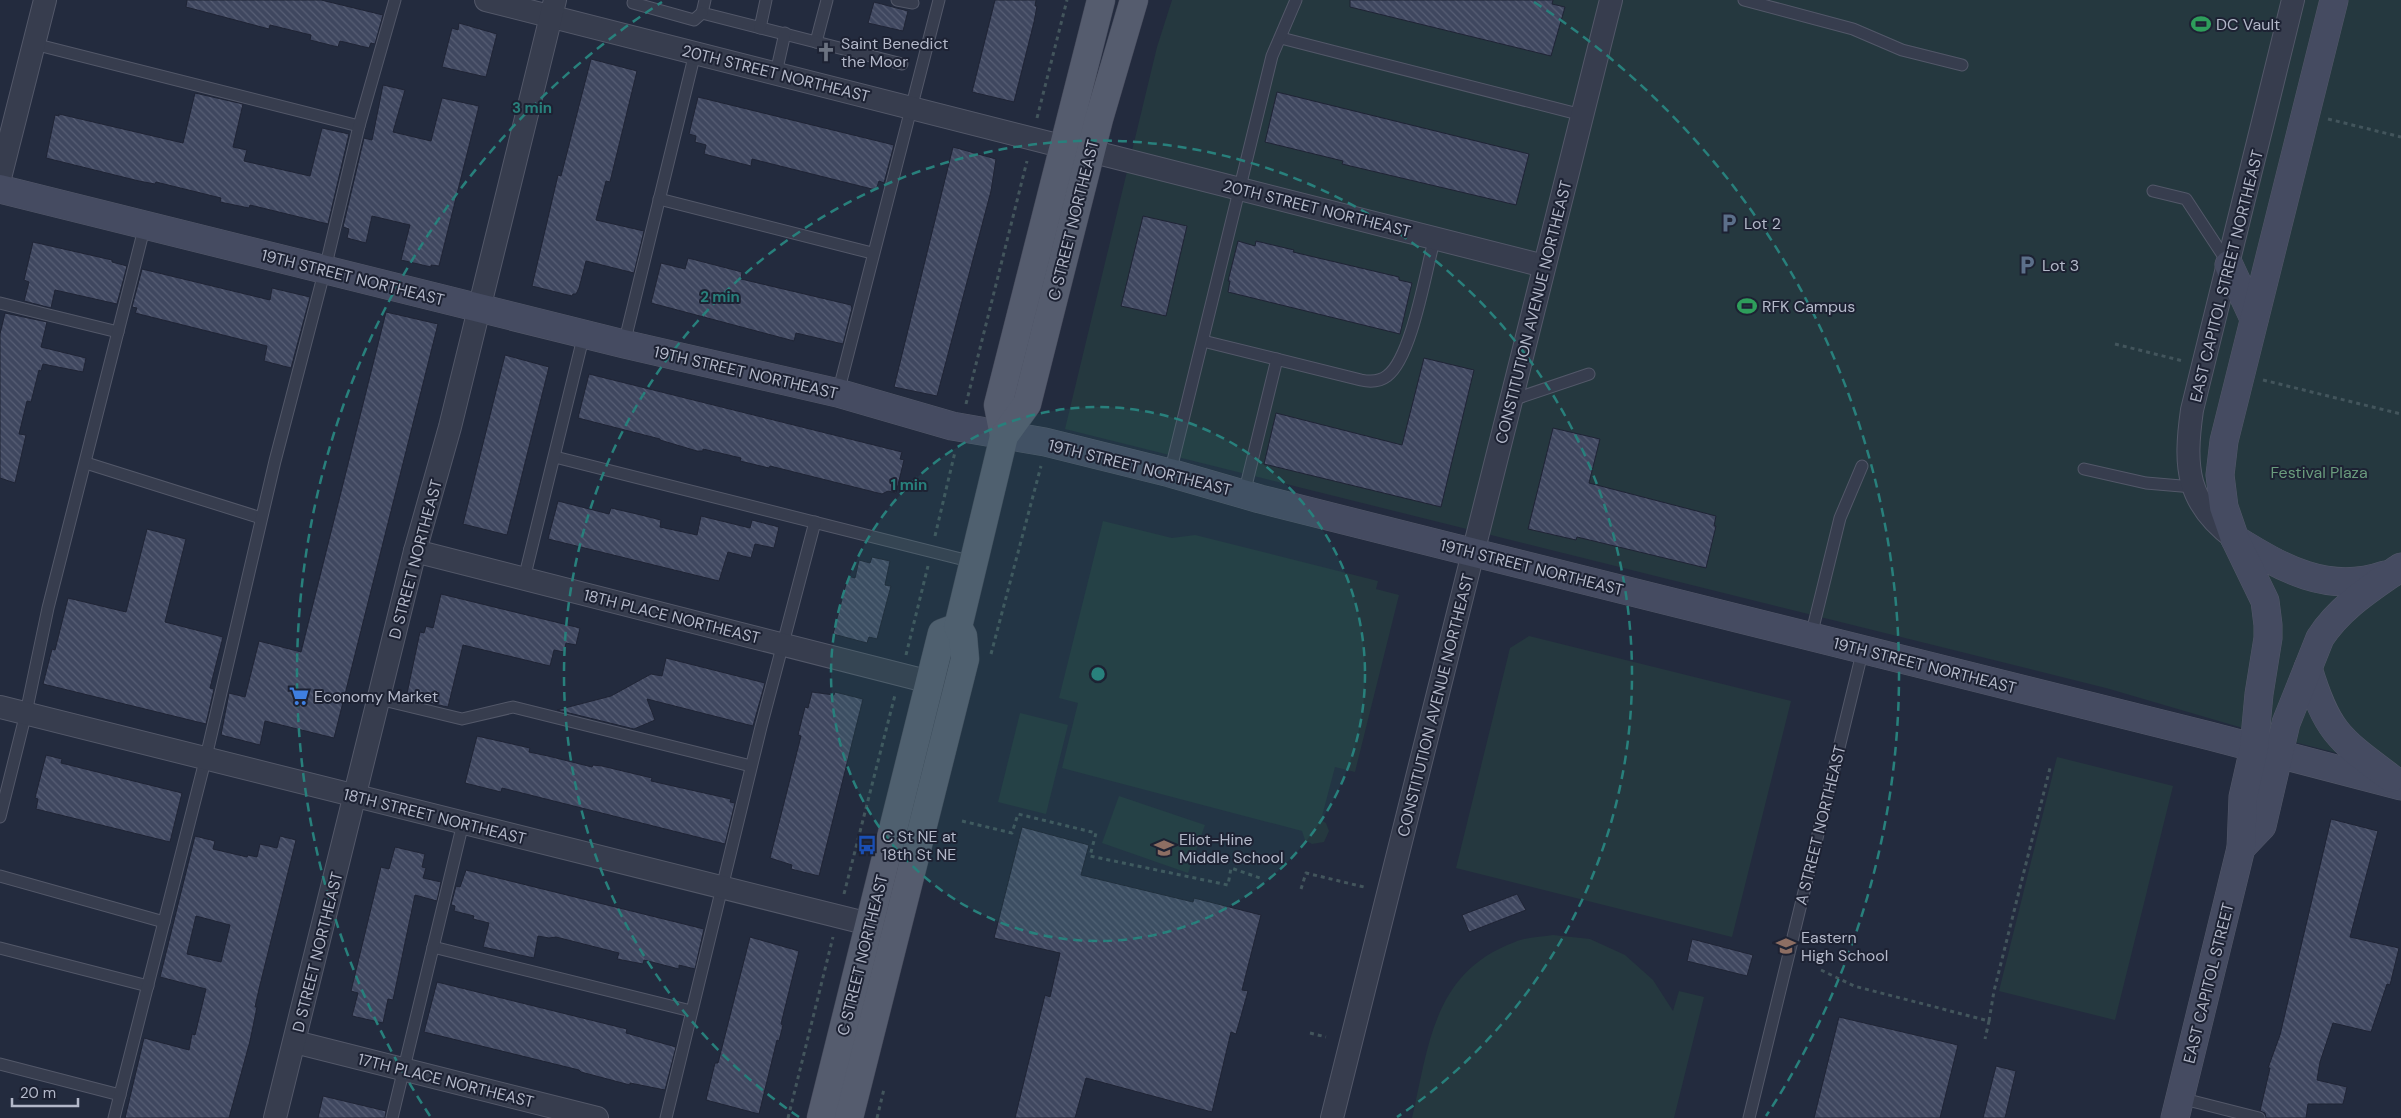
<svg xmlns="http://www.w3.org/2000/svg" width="2401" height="1118" font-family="'DM Sans',sans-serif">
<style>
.green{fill:#25383f}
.building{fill:url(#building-back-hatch);stroke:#1f2435;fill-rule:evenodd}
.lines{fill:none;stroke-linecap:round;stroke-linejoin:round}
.service-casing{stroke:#535869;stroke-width:13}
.minor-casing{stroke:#535869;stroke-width:24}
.secondary-casing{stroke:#535869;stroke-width:29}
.primary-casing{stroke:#414657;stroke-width:29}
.path{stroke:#43555c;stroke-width:3;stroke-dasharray:4 4;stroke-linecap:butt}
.service{stroke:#373d4e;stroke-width:11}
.minor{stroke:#373d4e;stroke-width:22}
.secondary{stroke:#454b61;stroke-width:28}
.primary{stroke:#555c6e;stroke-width:28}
.ring{fill:none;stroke:#28807c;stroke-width:2.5;stroke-dasharray:9 6}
.labels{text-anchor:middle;stroke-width:4;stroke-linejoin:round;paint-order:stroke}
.poi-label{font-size:16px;fill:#b3b8c9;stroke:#1d2233;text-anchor:start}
.street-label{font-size:16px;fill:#b3b8c9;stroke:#1d2233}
.park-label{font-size:16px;fill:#6a9b7d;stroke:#1d2233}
.centre{fill:#28807c;stroke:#1d2233;stroke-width:2.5}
.ring-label{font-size:15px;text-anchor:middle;font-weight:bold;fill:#28807c;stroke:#1d2233;stroke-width:4;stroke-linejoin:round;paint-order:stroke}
</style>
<defs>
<pattern id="building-back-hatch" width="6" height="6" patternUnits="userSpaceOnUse" patternTransform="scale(1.25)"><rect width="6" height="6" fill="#3f475f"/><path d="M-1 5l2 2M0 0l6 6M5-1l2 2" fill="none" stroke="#585f75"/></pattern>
</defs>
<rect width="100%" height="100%" fill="#232b3e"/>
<g class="green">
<path d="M1172,0H2401V769L2270,736L2106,688L1065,429L1157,47Z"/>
<path d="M1103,521L1172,538L1195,535L1378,581L1376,589L1399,595L1355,772L1335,767L1321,820L1326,823L1329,831L1324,842L1312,844L1305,840L1302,831L1062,768L1078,703L1059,698Z"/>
<path d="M1529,636L1791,701L1732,937L1456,868L1510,648Z"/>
<path d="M1020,713L1068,725L1046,814L998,802Z"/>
<path d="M2057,757L2173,786L2115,1020L1999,991Z"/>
<path d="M1119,796L1205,825L1188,873L1102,843Z"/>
<path d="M1553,935L1590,939L1625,955L1653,980L1673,1011L1679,991L1704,997L1674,1118H1412C1429,1045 1433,972 1515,942C1526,937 1541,937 1553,935Z"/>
</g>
<g class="building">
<path d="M187,0H321L383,15L375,44L371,43L369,48L340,41L338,47L310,40L311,35L270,25L269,29L186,7Z"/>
<path d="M995,0H1036L1035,6H1037L1034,22L1014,102L972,92Z"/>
<path d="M1350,0H1553L1552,4L1565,7L1551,56L1350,7Z"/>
<path d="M874,2L908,11L903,31L868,23Z"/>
<path d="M459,23L497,34L486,77L442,67L452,28L458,30Z"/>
<path d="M591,59L637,71L610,182L606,181L596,220L644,231L634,273L586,261L579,288L576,294H573L572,296L532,286L558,175L561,176Z"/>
<path d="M383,85L405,90L393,132L431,141L442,98L479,106L439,266L431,265V267L401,260L410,225L372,216L366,243L347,238L349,229L343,227L364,138L372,140Z"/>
<path d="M1277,92L1529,154L1516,205L1342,164L1343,161L1265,142Z"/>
<path d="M195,93L243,104L233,147L247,150L244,161L310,176L322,128L349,134L328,224L250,205L249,208L220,202L221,198L156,182L155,184L139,181L46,158L55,115L59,116V114L183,143Z"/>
<path d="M698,97L894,145L884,183L879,181L876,190L752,159L751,166L704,154L706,145L695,142L696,136L689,134Z"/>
<path d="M953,147L996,159L991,191L937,396L894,387Z"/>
<path d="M1143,216L1187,226L1166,316L1121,306Z"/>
<path d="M1238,241L1255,246L1256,241L1294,250L1293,252L1399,277V280L1412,283L1400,334L1228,292L1230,281H1228Z"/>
<path d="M33,242L112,260V262L127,266L117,304L55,290L51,308L24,301L29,282L24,280Z"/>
<path d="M688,258L742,272L741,279L851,305L852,308L843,344L796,333L794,341L651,303L661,263L685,269Z"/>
<path d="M142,269L270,300L272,288L310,297L291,368L264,361L267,346L135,313L137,308L132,307Z"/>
<path d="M386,312L438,324L334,738L265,721L260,745L221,735L229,693L245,697L259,641L301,652Z"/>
<path d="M5,313L47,322L41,347L86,358L83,372L43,364L41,371L39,370L31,402L27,401L19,434L26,435L15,483L0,478V334Z"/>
<path d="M505,355L549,367L507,535L463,524Z"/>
<path d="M1424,358L1474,370L1441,507L1264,464L1276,413L1402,445Z"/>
<path d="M589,374L902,452L900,459L904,460L896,493L888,491L882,494L770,466L769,468L740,461L741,458L703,449V451H697L660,440V439L578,418Z"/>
<path d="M1553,428L1600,439L1589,483L1716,516L1714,526H1716L1706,568L1577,537L1576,540L1528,529Z"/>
<path d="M558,501L609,514L611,508L637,514L661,520L660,527L697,535L701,516L750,528L752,520L779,527L774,548L755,544L751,558L728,552L719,581L548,539Z"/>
<path d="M147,529L186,539L165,622L223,637L210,688L214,689L206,724L43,684L52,649L55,650L68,598L126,612Z"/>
<path d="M872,557L890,561L885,585L891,586L877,639L869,637L867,643L833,634L848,576L855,578L859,560L870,563Z"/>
<path d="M441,594L580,628L576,645L566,643L564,652L554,650L550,666L463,645L448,707L406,698L420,632L424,633L426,626L433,628Z"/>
<path d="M666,658L765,683L753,726L647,699L655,720L634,729L557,710L611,696L651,674L662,676Z"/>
<path d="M812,692L834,695L835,692L863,699L819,876L791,869L792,865L770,858L801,736L798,735L805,707L808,708Z"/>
<path d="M477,736L530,748L529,752L548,756L592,767L593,765L602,766L652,778L651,781L731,799L730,802L735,803L725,844L502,788L501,792L465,783Z"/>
<path d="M46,755L62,759L61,763L182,793L170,842L36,809L38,799L35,798Z"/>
<path d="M2331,819L2378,831L2350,937L2399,948L2390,985L2387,984L2371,1032L2333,1023L2320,1062L2317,1080L2347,1087L2343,1104H2308L2306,1118H2266L2265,1113L2260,1111L2270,1068H2268L2280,1035Z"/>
<path d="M1022,827L1089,845L1081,875L1193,902L1194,898L1261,915L1242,990L1248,991L1236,1034L1231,1032L1212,1112L1086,1078L1075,1118H1015L1045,995L1050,997L1060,953L994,938Z"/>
<path d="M195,836L215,841L213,849L247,857L248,855L257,857L260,844L277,848L280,836L296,840L259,989L255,1007H257L250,1041L229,1118H125L144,1038L189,1050L192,1034L195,1035L206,989L160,977ZM196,916L230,925L221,962L187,954Z"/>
<path d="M395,847L425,854L422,867L426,868L423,878L441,882L437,901L415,895L393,1000L388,999L383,1023L352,1016L358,993L351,991L381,867L389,869Z"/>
<path d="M466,870L704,929L695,969L679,965V969L644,960L643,964L617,959L619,953L556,937L549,938L538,936L534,958L483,947L489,923L473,919L474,916L454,911L455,906L451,905L456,886L460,887Z"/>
<path d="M1517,894L1526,910L1469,932L1462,915Z"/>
<path d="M750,937L799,951L781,1024L783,1025L779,1041L777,1040L759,1114L706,1100L715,1063H718Z"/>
<path d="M1692,939L1753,955L1747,976L1687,961Z"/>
<path d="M437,982L627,1029L626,1033L676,1047L665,1090L630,1083V1085L581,1072L579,1070L424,1032Z"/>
<path d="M1839,1017L1958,1045L1940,1118H1814Z"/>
<path d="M1996,1066L2016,1071L2005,1118H1983Z"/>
<path d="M323,1096L386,1111L385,1118H318Z"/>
</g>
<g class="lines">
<defs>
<g id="service">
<path d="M705,0L702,13L816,42L827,0"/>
<path d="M897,0L913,3"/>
<path d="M1744,0L1853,29L1902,50L1962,65"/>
<path d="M633,3L694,20L702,13"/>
<path d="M760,28L766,0"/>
<path d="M1281,38L1582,115"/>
<path d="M816,42L902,64"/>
<path d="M34,44L359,126"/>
<path d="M776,73L785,33"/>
<path d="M2153,191L2186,199L2228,263"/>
<path d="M659,199L872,253"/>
<path d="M0,303L118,332"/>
<path d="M1203,341L1361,380C1370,382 1379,382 1387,376C1412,358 1426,269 1435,237"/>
<path d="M624,344L695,53"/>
<path d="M838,393L939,0"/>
<path d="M1512,400L1589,374"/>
<path d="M555,457L973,562"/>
<path d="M86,463L261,518"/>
<path d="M2084,469L2146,483L2193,487"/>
<path d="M1170,473L1272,56L1296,0"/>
<path d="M1244,494L1277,359"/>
<path d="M524,579L584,334"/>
<path d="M1811,636L1840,518L1862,466"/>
<path d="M379,699L462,719L513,707L751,766"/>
<path d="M0,817L26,713L48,608L145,225"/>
<path d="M0,876L164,922"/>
<path d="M433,947L691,1011"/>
<path d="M0,948L148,986"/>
<path d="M0,1064L120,1095"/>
<path d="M2180,1098L2259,1118"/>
<path d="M114,1118L206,757L275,461L325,269L359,126L395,0"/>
<path d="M392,1118L463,823"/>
<path d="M666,1118L761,727L815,522"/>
<path d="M1749,1118L1863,649"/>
</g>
<g id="minor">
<path d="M486,0L1065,147"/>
<path d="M1090,151L1544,266"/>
<path d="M0,178L45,0"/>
<path d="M2235,539C2186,503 2184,467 2192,410L2293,0"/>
<path d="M415,551L930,682"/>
<path d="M0,707L869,924"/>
<path d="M295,1042L597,1118"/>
<path d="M275,1118L415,551L450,427L555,0"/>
<path d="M1332,1118L1611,0"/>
</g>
<g id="secondary">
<path d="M0,189L624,344L838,393L952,426L1045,442L1170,473L1260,499L1447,546L2210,736L2401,786"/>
<path d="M2229,265L2254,319"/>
<path d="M2235,539C2282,568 2328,595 2385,575"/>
<path d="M2308,668C2327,732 2339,739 2391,778"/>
<path d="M2241,848L2262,826L2286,723L2320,638C2340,607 2371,588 2401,567"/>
<path d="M2175,1118L2241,848L2243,797L2254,748L2259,694L2268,638V625L2265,601L2235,539L2224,507L2220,475L2224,441L2334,0"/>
</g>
<g id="primary">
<path d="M1004,436L998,405L1101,0"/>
<path d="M821,1118L942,633L958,627"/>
<path d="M849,1118L965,659L963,636L958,627L1004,436L1027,404L1099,119L1134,0"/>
</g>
</defs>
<use href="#service" class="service-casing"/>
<use href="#minor" class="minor-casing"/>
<use href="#secondary" class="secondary-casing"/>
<use href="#primary" class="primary-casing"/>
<g class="path">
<path d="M1037,118L1067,0"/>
<path d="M2328,119L2401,137"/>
<path d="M2115,344L2183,361"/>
<path d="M2263,380L2401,414"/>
<path d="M966,404L1027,161"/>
<path d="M935,536L955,452"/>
<path d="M991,654L1041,466"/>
<path d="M906,655L928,566"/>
<path d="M962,821L1012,833L1018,814L1096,833L1090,856L1228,885L1231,868L1263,879"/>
<path d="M1301,889L1306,873L1364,887"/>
<path d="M844,894L895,695"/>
<path d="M1821,970L1854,986L1989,1021L1985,1039"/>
<path d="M1989,1021L1994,991L2050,768"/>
<path d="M1310,1033L1326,1037"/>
<path d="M788,1118L833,937"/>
<path d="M877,1118L884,1089"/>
</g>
<use href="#service" class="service"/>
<use href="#minor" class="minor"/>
<use href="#secondary" class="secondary"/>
<use href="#primary" class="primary"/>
</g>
<circle cx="1098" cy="674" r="267" fill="#28807c" fill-opacity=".12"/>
<g class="ring">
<circle cx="1098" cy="674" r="267"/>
<path d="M799 1117A534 534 0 1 1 1397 1117"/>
<path d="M430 1116A801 801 0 0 1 662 2M1534 2A801 801 0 0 1 1766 1116"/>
</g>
<defs>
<symbol id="stadium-bare" viewBox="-9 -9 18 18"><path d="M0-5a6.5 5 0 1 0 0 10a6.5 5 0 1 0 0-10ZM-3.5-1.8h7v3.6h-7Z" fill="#2e9e5b" stroke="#1d2233" stroke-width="2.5" paint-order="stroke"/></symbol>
<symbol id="church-bare" viewBox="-9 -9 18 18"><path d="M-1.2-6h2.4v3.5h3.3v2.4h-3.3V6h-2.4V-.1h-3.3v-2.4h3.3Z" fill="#6b7280" stroke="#1d2233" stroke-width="2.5" paint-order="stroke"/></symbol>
<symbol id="parking-bare" viewBox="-9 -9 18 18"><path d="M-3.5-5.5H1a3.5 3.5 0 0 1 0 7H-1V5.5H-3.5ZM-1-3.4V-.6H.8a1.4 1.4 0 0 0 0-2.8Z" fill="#5c6f8a" stroke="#1d2233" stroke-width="2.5" paint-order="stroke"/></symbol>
<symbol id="supermarket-bare" viewBox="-9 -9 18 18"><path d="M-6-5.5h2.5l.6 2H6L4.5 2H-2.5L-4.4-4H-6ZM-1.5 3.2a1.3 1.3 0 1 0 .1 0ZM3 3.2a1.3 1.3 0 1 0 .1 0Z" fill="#3f7fe0" stroke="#1d2233" stroke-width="2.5" paint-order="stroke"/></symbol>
<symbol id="bus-bare" viewBox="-9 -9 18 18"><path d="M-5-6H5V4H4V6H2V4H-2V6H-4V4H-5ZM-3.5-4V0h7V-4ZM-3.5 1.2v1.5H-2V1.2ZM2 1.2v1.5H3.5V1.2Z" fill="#1a4fb4" stroke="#1d2233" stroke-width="2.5" paint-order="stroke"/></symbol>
<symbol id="school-bare" viewBox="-9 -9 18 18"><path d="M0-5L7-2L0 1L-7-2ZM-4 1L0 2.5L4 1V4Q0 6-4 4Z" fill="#8d6e63" stroke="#1d2233" stroke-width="2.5" paint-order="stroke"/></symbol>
</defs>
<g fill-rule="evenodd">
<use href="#stadium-bare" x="2187" y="10" width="28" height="28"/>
<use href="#church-bare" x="812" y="38" width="28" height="28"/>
<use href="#parking-bare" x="1715" y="209" width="28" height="28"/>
<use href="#parking-bare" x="2013" y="251" width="28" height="28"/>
<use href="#stadium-bare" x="1733" y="292" width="28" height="28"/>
<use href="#supermarket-bare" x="285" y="682" width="28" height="28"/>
<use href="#bus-bare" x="853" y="831" width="28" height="28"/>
<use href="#school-bare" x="1150" y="834" width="28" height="28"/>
<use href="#school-bare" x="1772" y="932" width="28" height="28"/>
</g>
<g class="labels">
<g class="poi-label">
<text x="2216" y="30">DC Vault</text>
<text x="841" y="49">Saint Benedict<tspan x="841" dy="18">the Moor</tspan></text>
<text x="1744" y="229">Lot 2</text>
<text x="2042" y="271">Lot 3</text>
<text x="1762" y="312">RFK Campus</text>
<text x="314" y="702">Economy Market</text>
<text x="882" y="842">C St NE at<tspan x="882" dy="18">18th St NE</tspan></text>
<text x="1179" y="845">Eliot-Hine<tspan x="1179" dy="18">Middle School</tspan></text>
<text x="1801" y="943">Eastern<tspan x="1801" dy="18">High School</tspan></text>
</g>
<g class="street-label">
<text transform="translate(776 73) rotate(14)" y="6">20TH STREET NORTHEAST</text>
<text transform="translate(1317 208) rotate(14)" y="6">20TH STREET NORTHEAST</text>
<text transform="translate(1073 220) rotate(-76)" y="6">C STREET NORTHEAST</text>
<text transform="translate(2226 276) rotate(-76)" y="6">EAST CAPITOL STREET NORTHEAST</text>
<text transform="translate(353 277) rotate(14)" y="6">19TH STREET NORTHEAST</text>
<text transform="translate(1533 312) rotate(-76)" y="6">CONSTITUTION AVENUE NORTHEAST</text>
<text transform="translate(746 372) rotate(13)" y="6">19TH STREET NORTHEAST</text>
<text transform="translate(1140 467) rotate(14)" y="6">19TH STREET NORTHEAST</text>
<text transform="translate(415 559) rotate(-75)" y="6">D STREET NORTHEAST</text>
<text transform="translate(1532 567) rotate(14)" y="6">19TH STREET NORTHEAST</text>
<text transform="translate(672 616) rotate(14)" y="6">18TH PLACE NORTHEAST</text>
<text transform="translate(1925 665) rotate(14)" y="6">19TH STREET NORTHEAST</text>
<text transform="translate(1435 705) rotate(-76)" y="6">CONSTITUTION AVENUE NORTHEAST</text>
<text transform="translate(435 816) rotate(14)" y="6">18TH STREET NORTHEAST</text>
<text transform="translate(1820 825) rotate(-76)" y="6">A STREET NORTHEAST</text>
<text transform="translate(317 952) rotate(-76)" y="6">D STREET NORTHEAST</text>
<text transform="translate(862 955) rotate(-76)" y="6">C STREET NORTHEAST</text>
<text transform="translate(2208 983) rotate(-76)" y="6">EAST CAPITOL STREET</text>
<text transform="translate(446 1080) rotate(14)" y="6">17TH PLACE NORTHEAST</text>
</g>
<g class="park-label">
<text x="2319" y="478">Festival Plaza</text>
</g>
</g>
<circle cx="1098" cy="674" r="8" class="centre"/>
<g class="ring-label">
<text x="532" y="113">3 min</text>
<text x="720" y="302">2 min</text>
<text x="909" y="490">1 min</text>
</g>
<path d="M12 1098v8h66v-8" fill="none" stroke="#b3b8c9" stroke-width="2.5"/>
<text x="20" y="1098" font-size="15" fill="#b3b8c9" stroke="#1d2233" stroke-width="4" paint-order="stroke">20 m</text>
</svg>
